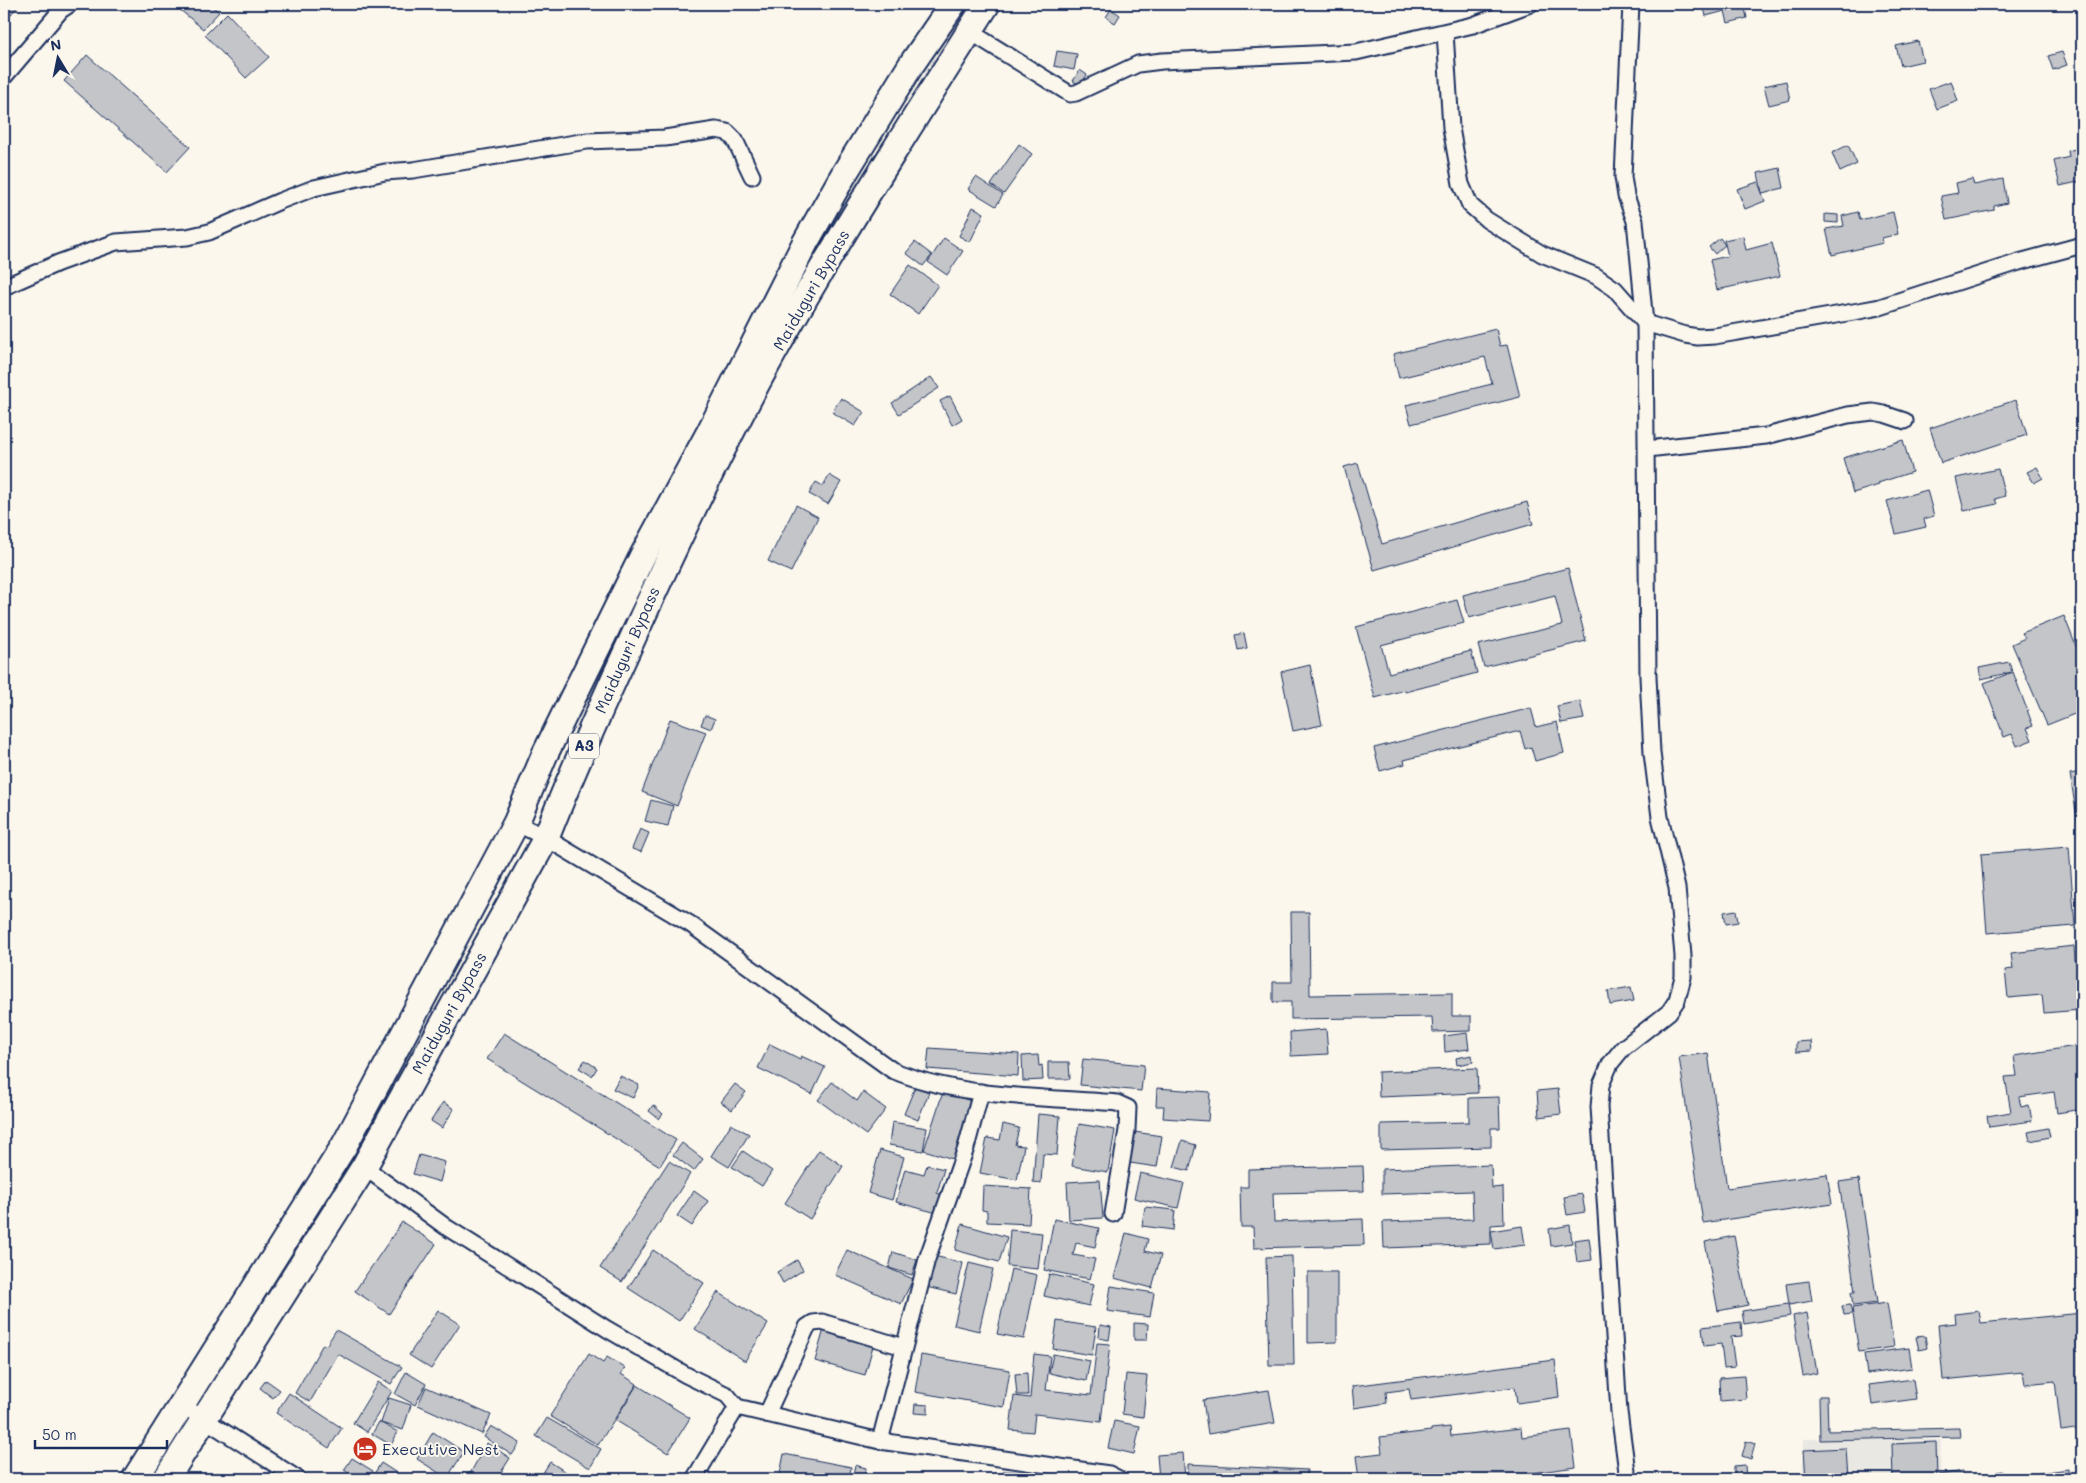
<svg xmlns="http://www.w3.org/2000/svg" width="2086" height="1483" font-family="Mali,sans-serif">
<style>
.built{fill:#eae8e2}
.building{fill:#c3c5c9;stroke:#1b2f5e}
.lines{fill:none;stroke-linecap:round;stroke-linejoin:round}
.minor-casing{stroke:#1b2f5e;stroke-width:19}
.trunk-casing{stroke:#1b2f5e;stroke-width:29}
.minor{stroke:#fbf7ec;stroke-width:15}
.trunk{stroke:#fbf7ec;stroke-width:25}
.labels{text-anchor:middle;stroke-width:4;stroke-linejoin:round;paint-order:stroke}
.shield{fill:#fbf7ec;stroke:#5e6b89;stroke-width:1}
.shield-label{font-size:15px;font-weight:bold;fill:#1b2f5e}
.street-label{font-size:16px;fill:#1b2f5e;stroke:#fbf7ec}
.poi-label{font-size:16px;fill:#1b2f5e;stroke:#fbf7ec;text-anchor:start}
</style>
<rect width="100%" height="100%" fill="#fbf7ec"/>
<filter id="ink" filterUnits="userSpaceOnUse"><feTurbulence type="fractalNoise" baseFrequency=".02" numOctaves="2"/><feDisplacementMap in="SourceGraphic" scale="10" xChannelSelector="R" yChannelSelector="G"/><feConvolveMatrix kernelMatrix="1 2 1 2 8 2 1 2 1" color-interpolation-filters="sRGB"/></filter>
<g filter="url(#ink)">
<path class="built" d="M1804,1439L1941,1440L1940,1479H1802Z"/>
<g class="building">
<path d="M4,4H20L4,22Z"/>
<path d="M173,4H210L219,12L203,29Z"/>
<path d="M1703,4H1745H1744L1747,18L1728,23L1725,11L1706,16Z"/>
<path d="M1111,9L1120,15L1115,23L1106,17Z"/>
<path d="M227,13L269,57L246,78L205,35Z"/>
<path d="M1918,41L1923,61L1901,66L1896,46Z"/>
<path d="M1057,51L1077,54L1074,70L1054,66Z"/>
<path d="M2062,52L2067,65L2053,70L2048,56Z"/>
<path d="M87,55L190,147L167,172L64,81Z"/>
<path d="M1080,70L1087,75L1080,85L1073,81Z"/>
<path d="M1786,81L1790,100L1769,105L1764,86Z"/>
<path d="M1951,81L1958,101L1937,109L1929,89Z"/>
<path d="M1019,144L1032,154L1004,194L991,185Z"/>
<path d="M1848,145L1857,164L1840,172L1832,153Z"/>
<path d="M2082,147V181L2060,186L2054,161L2069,157L2068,151Z"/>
<path d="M1780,168L1784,188L1762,193L1758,173Z"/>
<path d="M976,177L1003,195L996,206L968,189Z"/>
<path d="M1972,179L1974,185L2003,179L2007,203L1994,206V210L1946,220L1941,196L1958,193L1956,183Z"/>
<path d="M1758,182L1765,201L1745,209L1737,189Z"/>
<path d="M973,207L984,213L970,242L959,236Z"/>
<path d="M1858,212L1860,220L1893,212L1898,234L1882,238L1883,243L1832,255L1826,229L1844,226L1842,216Z"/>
<path d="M1825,214L1838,215V223L1825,222Z"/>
<path d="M1743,236L1746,250L1772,243L1780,276L1717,290L1710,260L1728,256L1724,240Z"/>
<path d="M944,238L963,251L947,275L928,262Z"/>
<path d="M1720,238L1725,245L1715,254L1709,247Z"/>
<path d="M915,242L932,255L923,266L906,253Z"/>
<path d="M910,265L938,285L918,314L890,294Z"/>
<path d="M1496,329L1500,346L1507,345L1520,397L1411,424L1406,405L1492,384L1485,357L1399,378L1393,354Z"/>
<path d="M931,377L939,388L899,414L892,403Z"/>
<path d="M950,396L962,419L952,425L940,401Z"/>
<path d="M841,398L864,412L855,426L832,412Z"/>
<path d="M2016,400L2027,435L1941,463L1930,428Z"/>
<path d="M1903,440L1912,472L1878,483L1879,485L1853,493L1843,458Z"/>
<path d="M1358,463L1382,544L1527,502L1533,524L1374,570L1344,467Z"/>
<path d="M2037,467L2043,478L2034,483L2027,472Z"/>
<path d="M1998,469L2005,496L1995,499L1997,504L1964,511L1956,478Z"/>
<path d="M829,475L841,482L828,504L809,494L816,482L823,486Z"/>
<path d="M1927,490L1934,516L1924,519L1926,527L1896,534L1887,501Z"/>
<path d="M796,505L818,517L791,572L768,561Z"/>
<path d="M1568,568L1586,641L1484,667L1478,645L1562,625L1555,596L1469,618L1463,595Z"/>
<path d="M1457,600L1464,623L1381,645L1389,673L1471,651L1477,673L1405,692V690L1375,698L1356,627Z"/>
<path d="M2064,616L2082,661V711L2047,725L2012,644L2025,638L2022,633Z"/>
<path d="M1244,633L1247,648L1238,650L1235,635Z"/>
<path d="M2009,662L2012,672L1981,679L1979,668Z"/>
<path d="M1310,665L1322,725L1293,731L1281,672Z"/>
<path d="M2013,672L2033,726L2027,728L2032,740L2017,746L2012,734L2004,737L1984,683Z"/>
<path d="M1580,701L1584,719L1561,723L1557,706Z"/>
<path d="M1531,708L1536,727L1557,722L1564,753L1535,761L1531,747L1525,749L1520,731L1404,760L1405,764L1380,771L1374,748Z"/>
<path d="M705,715L715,719L711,729L701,725Z"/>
<path d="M670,719L706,732L677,806L642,792Z"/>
<path d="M2081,772L2082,823L2078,824L2070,774Z"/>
<path d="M651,800L673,806L668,826L645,821Z"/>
<path d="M640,829L649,833L641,852L632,849Z"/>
<path d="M2069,847L2075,926L1987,933L1981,854Z"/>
<path d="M1736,910L1738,922L1726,924L1724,912Z"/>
<path d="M1291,912H1309L1310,995L1452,993V1016H1471V1031L1433,1032L1432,1017L1291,1019V1002H1273V982H1292Z"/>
<path d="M2074,946L2075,960L2082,959V970L2077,971L2081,1010L2044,1013L2042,995L2008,998L2005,970L2013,969L2011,953Z"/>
<path d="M1631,987L1634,1001L1610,1005L1608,991Z"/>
<path d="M1326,1029L1328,1054L1291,1056L1290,1032Z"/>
<path d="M504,1033L676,1140L660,1166L487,1059Z"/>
<path d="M1467,1033L1469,1049L1445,1052L1444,1036Z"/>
<path d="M1811,1041L1812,1051L1796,1052V1042Z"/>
<path d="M770,1044L800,1059L801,1056L825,1067L812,1094L758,1068Z"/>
<path d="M2082,1045V1109L2057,1113L2054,1092L2019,1097L2021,1107L2029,1105L2032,1121L1989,1127L1987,1116L2011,1112L2005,1077L2017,1076L2014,1056Z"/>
<path d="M929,1048L1019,1054L1018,1076L927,1069Z"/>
<path d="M1708,1053L1727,1188L1827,1174L1832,1204L1703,1223L1679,1057Z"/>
<path d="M1038,1055L1039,1066L1042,1065L1043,1080L1023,1081L1022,1056Z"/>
<path d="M1472,1055L1473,1062L1457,1065L1456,1058Z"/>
<path d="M1083,1059L1144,1065L1141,1091L1080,1085Z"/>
<path d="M585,1060L597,1068L592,1076L579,1068Z"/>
<path d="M1048,1062H1069L1070,1079H1048Z"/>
<path d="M1477,1068L1478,1093L1379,1097L1378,1072Z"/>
<path d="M620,1076L639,1085L633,1098L613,1089Z"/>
<path d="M832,1082L857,1101L863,1092L886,1109L866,1135L818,1100Z"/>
<path d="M735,1084L746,1092L732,1110L721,1102Z"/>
<path d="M915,1087L929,1092L918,1120L904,1114Z"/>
<path d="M1157,1088L1210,1092L1208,1121L1163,1118L1164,1106H1156Z"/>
<path d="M1558,1089L1561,1114L1539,1117L1537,1091Z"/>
<path d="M943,1092L971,1101L953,1159L924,1150Z"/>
<path d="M1499,1097L1500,1128H1491V1147L1381,1150V1124L1469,1122V1098Z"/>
<path d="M443,1102L454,1109L442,1128L431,1121Z"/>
<path d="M653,1105L663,1114L659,1119L649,1111Z"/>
<path d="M1038,1114L1060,1116L1057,1155L1043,1154L1041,1183L1033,1182Z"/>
<path d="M892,1122L927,1128L923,1151L889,1145Z"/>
<path d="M731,1124L749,1134L729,1167L711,1156Z"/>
<path d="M1003,1124L1019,1128L1015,1145L1024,1146L1017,1180L980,1173L987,1138L1000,1140Z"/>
<path d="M1079,1124L1115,1130L1108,1172L1072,1166Z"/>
<path d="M2048,1128L2050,1137L2030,1141L2028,1132Z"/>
<path d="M1134,1132L1162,1136L1157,1167L1130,1163Z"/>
<path d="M1182,1141L1196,1145L1189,1171L1174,1167Z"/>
<path d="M682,1143L703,1159L694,1171L673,1155Z"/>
<path d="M819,1150L843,1166L810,1219L785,1203Z"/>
<path d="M880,1150L904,1157L892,1200L868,1193Z"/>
<path d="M743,1151L772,1171L762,1186L732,1167Z"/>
<path d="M419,1155L445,1162L440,1182L413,1174Z"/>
<path d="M669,1161L690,1174L622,1282L600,1268Z"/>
<path d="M927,1165L944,1169L937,1193L942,1195L937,1213L896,1202L905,1169L924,1174Z"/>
<path d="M1491,1165L1492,1188L1503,1187L1504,1224L1491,1225V1244L1384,1248L1383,1222L1473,1219L1472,1191L1382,1194V1169Z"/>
<path d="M1363,1166L1364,1191L1273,1193L1274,1222L1363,1219L1364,1245L1254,1248L1253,1227H1241L1240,1187H1248V1169Z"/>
<path d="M1140,1173L1184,1183L1178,1208L1134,1198Z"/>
<path d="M1859,1179L1877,1303L1853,1306L1851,1292H1855L1839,1182Z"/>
<path d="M1100,1180L1103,1218L1069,1220L1067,1182Z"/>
<path d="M983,1186L1031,1189L1029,1224L987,1222V1211L982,1210Z"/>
<path d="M694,1191L708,1201L692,1226L677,1216Z"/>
<path d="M1582,1194L1585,1212L1567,1215L1564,1197Z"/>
<path d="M1145,1207L1175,1210L1173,1230L1142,1226Z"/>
<path d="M1054,1219L1099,1228L1095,1247L1076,1243L1073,1255L1095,1259L1090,1279L1044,1270Z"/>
<path d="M402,1222L436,1244L389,1314L355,1291Z"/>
<path d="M962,1224L1007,1237L999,1262L955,1250Z"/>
<path d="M1570,1225L1572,1243L1551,1246L1549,1229Z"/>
<path d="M1522,1226L1525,1245L1494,1249L1491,1231Z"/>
<path d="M1010,1230L1042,1233L1038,1269L1007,1266Z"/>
<path d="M1126,1233L1148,1239L1145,1251L1161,1255L1152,1288L1114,1278Z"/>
<path d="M1734,1236L1748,1305L1718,1311L1705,1242Z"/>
<path d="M1589,1238L1592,1260L1577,1262L1574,1240Z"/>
<path d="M653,1250L704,1283L679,1321L628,1288Z"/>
<path d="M847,1250L913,1279L901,1304L835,1275Z"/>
<path d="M893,1252L917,1260L912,1275L889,1268Z"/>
<path d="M934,1256L963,1263L956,1294L926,1287Z"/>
<path d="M1292,1256L1294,1365H1269L1266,1257Z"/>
<path d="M797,1260L803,1270L783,1283L777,1272Z"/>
<path d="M969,1263L993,1269L979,1331L954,1325Z"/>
<path d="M1011,1269L1037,1275L1024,1339L997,1334Z"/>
<path d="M1308,1272H1337V1342L1308,1343Z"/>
<path d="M1049,1274L1094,1284L1089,1306L1044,1296Z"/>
<path d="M1809,1281L1812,1301L1789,1305L1786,1284Z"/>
<path d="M1111,1286L1154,1293L1150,1317L1107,1311Z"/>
<path d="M718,1292L768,1324L745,1361L695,1329Z"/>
<path d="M1887,1303L1894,1347L1859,1352L1852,1308Z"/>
<path d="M1788,1304L1790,1316L1744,1324L1742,1311Z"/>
<path d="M1850,1305L1852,1314L1844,1315L1842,1306Z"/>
<path d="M438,1310L460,1324L431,1369L409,1355Z"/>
<path d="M1979,1311L1981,1323L2082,1313V1428L2061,1431L2055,1381L2025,1384L2023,1372L1943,1380L1938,1325L1956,1323L1955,1314Z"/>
<path d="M1807,1313L1817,1373L1803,1376L1793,1316Z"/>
<path d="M1057,1321L1096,1327L1092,1355L1053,1349Z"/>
<path d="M1741,1322L1742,1336L1731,1337L1735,1367L1724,1368L1721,1344L1704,1346L1702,1327Z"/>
<path d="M1134,1323L1148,1324L1147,1340H1134Z"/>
<path d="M1100,1325L1111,1327L1109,1340L1099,1338Z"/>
<path d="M824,1329L837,1333L836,1336L873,1346L865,1375L815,1361Z"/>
<path d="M336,1330L402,1367L391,1384L338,1354L310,1402L295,1393L323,1344L326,1346Z"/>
<path d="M1925,1336L1927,1348L1919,1350L1916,1337Z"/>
<path d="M1097,1343L1110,1344L1101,1422L1035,1414L1033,1432L1010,1430L1014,1396L1030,1398L1034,1354L1050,1356L1046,1390L1091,1395Z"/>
<path d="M1909,1348L1912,1368L1867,1374L1864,1354Z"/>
<path d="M589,1354L603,1363L607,1357L625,1368L621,1374L637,1384L598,1445L550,1416Z"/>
<path d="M1053,1354L1090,1361L1086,1381L1049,1373Z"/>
<path d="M921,1355L1010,1370L1004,1407L915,1392Z"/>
<path d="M1555,1360L1559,1397L1517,1403L1515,1387L1411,1400L1409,1389L1386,1392L1387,1403L1354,1408L1352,1386Z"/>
<path d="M406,1372L426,1384L415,1405L395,1394Z"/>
<path d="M1027,1373L1028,1395H1017L1015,1374Z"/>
<path d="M1126,1374L1147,1376L1143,1417L1122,1414Z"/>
<path d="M1744,1376L1746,1399L1720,1401L1719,1378Z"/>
<path d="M1913,1379L1916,1399L1872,1405L1869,1385Z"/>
<path d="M266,1380L280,1390L273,1398L260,1388Z"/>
<path d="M378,1382L392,1391L367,1432L353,1423Z"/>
<path d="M637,1385L690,1418L668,1453L615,1420Z"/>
<path d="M426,1387L491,1415L482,1434L418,1405Z"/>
<path d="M1269,1390L1275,1423L1208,1434L1203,1400Z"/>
<path d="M289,1393L342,1428L329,1448L276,1413Z"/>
<path d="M1819,1396H1827L1828,1431L1959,1428L1960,1437L1820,1440Z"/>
<path d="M389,1398L411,1405L403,1430L381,1423Z"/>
<path d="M915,1404L928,1405V1414L914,1413Z"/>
<path d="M547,1418L601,1449L590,1468L536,1436Z"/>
<path d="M1114,1421L1140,1426L1134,1454L1108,1448Z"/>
<path d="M379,1422L398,1432L391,1445L372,1434Z"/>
<path d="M491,1426L520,1443L512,1455L484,1437Z"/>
<path d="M1450,1427L1451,1436L1521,1428L1522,1437L1571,1431L1576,1467L1488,1479H1359L1356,1456L1382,1453L1380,1437L1431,1431V1429Z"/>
<path d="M433,1432L464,1452L447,1478L417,1459Z"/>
<path d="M1746,1441L1755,1444L1751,1459L1742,1456Z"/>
<path d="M1936,1442L1937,1479H1893L1892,1444Z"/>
<path d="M487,1443L510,1458L497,1479H467Z"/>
<path d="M1846,1448L1848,1479H1806L1804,1450Z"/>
<path d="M1183,1453L1185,1479H1159L1157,1455Z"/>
<path d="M784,1454L851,1467L849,1479H779Z"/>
<path d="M352,1458L373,1471L368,1479H359L344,1470Z"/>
<path d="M550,1462L577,1479H539Z"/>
<path d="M381,1463L406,1479H375L372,1477Z"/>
<path d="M1188,1464L1307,1470L1306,1479H1188Z"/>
<path d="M855,1465L866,1468L864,1479H852Z"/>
<path d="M1745,1465L1746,1479H1734V1466Z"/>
<path d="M2068,1469L2069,1479H2026V1475Z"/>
<path d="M1004,1471L1020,1472L1019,1479H1003Z"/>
<path d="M1962,1471V1477L2002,1471L2003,1479H1940L1939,1475Z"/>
</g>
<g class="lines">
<defs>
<g id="minor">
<path d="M969,31L1070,94L1076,93L1138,64L1162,61L1356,52L1473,25L1530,4"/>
<path d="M1445,32L1451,128L1461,184L1470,205L1487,220L1542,254L1596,276L1615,289L1645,323L1685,335L1698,337L1715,336L1859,311L1880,307L2019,262L2082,245"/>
<path d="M4,77L61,10L70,4"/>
<path d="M4,287L58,263L116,242L187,237L209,232L280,201L314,188L385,172L413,170L587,141L665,138L716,130L727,132L735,140L752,176"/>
<path d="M1647,449L1766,436L1848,415L1873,412L1884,414L1905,421"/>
<path d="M516,823L546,838L690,924L892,1070C958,1098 1046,1097 1117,1103L1128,1108L1127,1130L1113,1214"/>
<path d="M364,1167L446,1227L607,1329L686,1375L727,1395L737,1407L880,1441L1109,1474L1119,1479"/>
<path d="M182,1405L298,1479"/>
<path d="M767,1414L807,1327L813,1323L822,1322L903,1347"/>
<path d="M880,1441L927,1259L966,1148L981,1092"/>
<path d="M694,1479L737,1407"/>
<path d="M1628,1479L1619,1412L1599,1107L1601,1085L1610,1064L1623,1048L1669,1012L1677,1000L1683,977V956L1677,888L1660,817L1652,753L1648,677L1645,323L1635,221L1626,196L1623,177L1631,4"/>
</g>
<g id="trunk">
<path d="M135,1479L344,1146L516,823L545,754L642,557L709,433L805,243L844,174L911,65L953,4"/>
<path d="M166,1479L364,1167L546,838C572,772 601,707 631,642C683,527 738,412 802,303C861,202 924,103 987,4"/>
</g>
</defs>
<use href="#minor" class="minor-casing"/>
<use href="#trunk" class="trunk-casing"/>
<use href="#minor" class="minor"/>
<use href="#trunk" class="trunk"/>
</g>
</g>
<defs>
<symbol id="hotel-disc" viewBox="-11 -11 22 22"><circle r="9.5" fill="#c8321e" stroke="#fbf7ec"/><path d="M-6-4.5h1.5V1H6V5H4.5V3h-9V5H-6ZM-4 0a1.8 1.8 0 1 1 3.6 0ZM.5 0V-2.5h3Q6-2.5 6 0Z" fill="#fff"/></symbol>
</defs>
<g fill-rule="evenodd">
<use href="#hotel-disc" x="351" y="1435" width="28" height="28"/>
</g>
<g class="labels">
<rect class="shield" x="569" y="733.5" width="30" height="25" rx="4"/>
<g class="shield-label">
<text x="584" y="751">A3</text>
</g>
<g class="street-label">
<text transform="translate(811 290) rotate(-60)" y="6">Maiduguri Bypass</text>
<text transform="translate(627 650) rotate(-66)" y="6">Maiduguri Bypass</text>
<text transform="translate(449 1013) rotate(-61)" y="6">Maiduguri Bypass</text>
</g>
<g class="poi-label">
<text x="382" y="1455">Executive Nest</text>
</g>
</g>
<rect width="2086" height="1483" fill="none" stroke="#fbf7ec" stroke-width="20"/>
<rect x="10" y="10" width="2066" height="1463" fill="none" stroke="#1b2f5e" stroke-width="2" filter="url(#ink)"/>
<g transform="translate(58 58) rotate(350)" stroke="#fbf7ec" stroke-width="4" paint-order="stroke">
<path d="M0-4L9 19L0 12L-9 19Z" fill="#1b2f5e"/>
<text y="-8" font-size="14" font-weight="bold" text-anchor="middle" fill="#1b2f5e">N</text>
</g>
<path d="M35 1440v8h132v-8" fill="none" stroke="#1b2f5e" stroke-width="2.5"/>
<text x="42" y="1440" font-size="15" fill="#1b2f5e" stroke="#fbf7ec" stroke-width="4" paint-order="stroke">50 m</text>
</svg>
